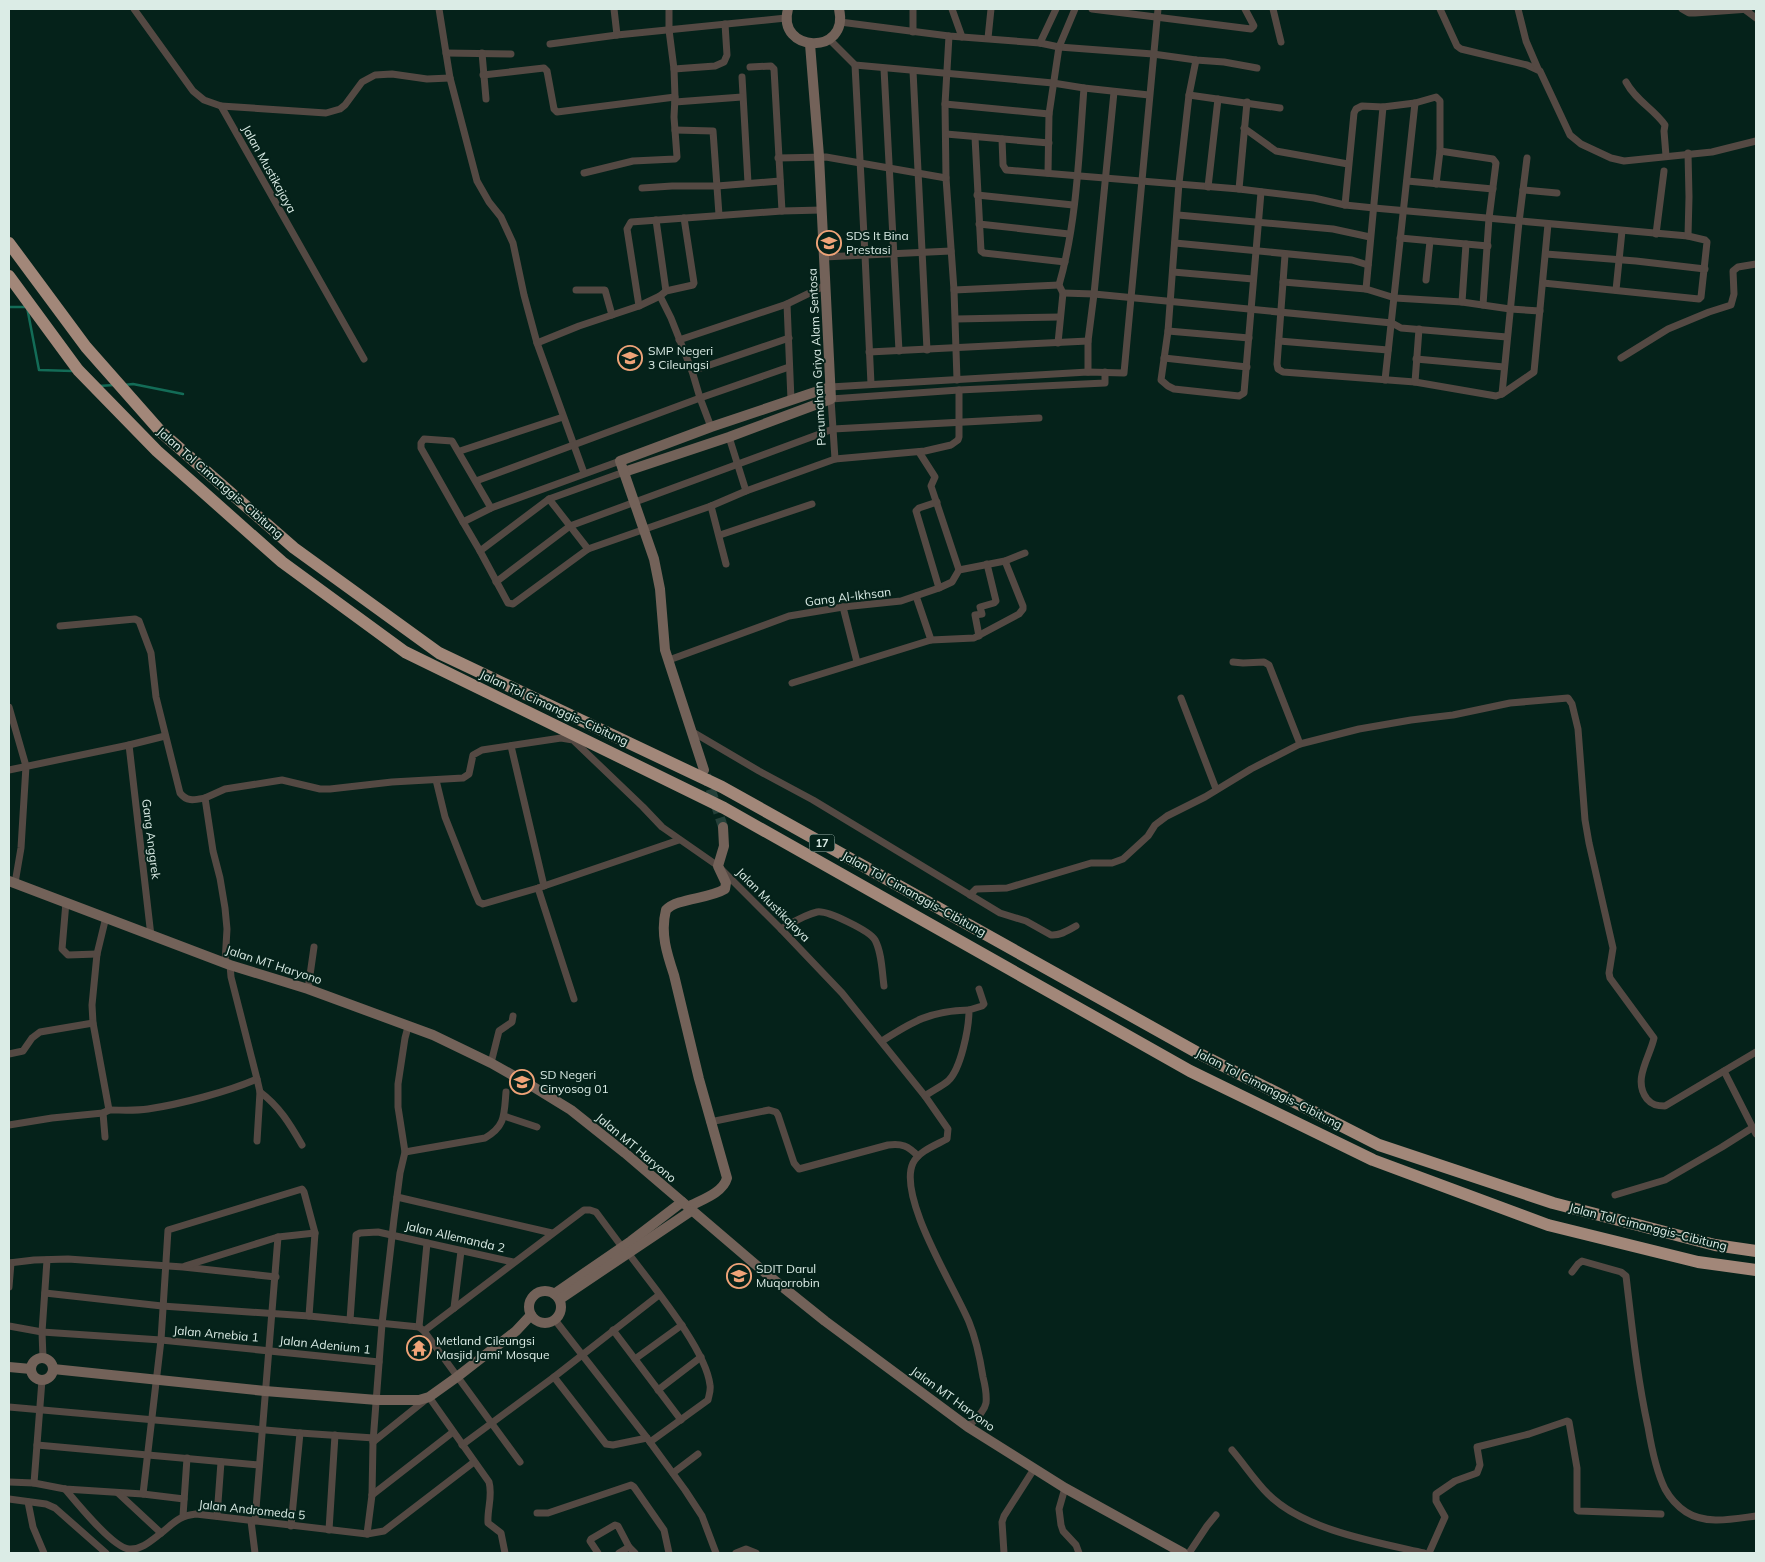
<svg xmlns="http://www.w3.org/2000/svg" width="1765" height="1562" font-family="Mulish,sans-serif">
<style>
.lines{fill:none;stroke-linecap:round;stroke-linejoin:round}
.stream{stroke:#136c57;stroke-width:2.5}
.secondary-tunnel{stroke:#254039;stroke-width:10;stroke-dasharray:10 5;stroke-linecap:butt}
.street{stroke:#544943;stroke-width:7}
.secondary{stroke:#736259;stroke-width:10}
.highway{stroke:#a28779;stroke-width:12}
.labels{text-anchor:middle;stroke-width:4;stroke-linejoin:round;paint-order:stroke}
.shield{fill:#05221a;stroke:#9bafa9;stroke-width:1}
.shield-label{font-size:11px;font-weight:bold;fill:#dbece6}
.street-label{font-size:12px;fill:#dbece6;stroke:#05221a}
.poi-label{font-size:12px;fill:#dbece6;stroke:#05221a;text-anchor:start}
</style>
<rect width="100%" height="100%" fill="#05221a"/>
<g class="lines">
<g class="stream">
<path d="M9,307H27L39,370L73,371"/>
<path d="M124,385L133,384L183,394"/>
<path d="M99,386L114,385"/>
</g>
<path class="secondary-tunnel" d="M706,775L723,827"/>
<g class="street">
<path d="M134,9L193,91L204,100L221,106L364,359"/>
<path d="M439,9L450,78L477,181L489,202L501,217L513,243L524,295L537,343L584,473"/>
<path d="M614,9L617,35L786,18"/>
<path d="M952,9L962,37"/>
<path d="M1092,9L1251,29L1254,26L1245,9"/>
<path d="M1273,9L1281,42"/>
<path d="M1440,9L1457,46L1461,49L1527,65L1540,71L1570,135L1581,144L1611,158L1624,161L1712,152L1756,141"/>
<path d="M1518,9L1526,41L1538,69"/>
<path d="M1682,9L1689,13H1695L1749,9"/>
<path d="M1744,9L1756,18"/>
<path d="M840,22L949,36L1040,43L1059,47L1153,54L1196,60L1224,62L1257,68"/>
<path d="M913,32V9"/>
<path d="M949,36L945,104L946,178L954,290L957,380"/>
<path d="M988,38L991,9"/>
<path d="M829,39L855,65L1053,83L1084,88L1149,95"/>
<path d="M1040,43L1056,9"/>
<path d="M550,44L617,35"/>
<path d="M446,53L511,54"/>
<path d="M482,53L486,99"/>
<path d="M1196,60L1189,95L1179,183L1168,331L1161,380L1168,386L1174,389L1239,396L1244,393L1261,192"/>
<path d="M855,65L865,255L871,384"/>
<path d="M750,67L771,66L774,69L782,211"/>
<path d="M674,69L715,66L724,62L727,55L725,24"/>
<path d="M884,69L899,351"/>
<path d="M913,71L927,350"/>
<path d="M483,75L544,68L547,71L554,109L557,112L675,97"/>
<path d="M742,77L748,183"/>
<path d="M1626,82C1636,101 1653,108 1665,125L1664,131L1666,156"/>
<path d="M1189,95L1280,108"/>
<path d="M675,102L742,97"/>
<path d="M945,104L1049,114"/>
<path d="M221,106L326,113L340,109L345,105L362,82L375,75L392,74L427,79L450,78"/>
<path d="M1244,128L1276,151L1348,164"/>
<path d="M675,130L713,131L719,215"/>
<path d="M946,134L1049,143"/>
<path d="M975,137L981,251L984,253L1065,262"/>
<path d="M1002,139L1003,165L1006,170L1239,189L1314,198L1345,205L1374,208L1688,236L1705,240L1707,242L1701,297L1699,299L1543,283"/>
<path d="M1440,151L1493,159L1496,163L1489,218L1483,305"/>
<path d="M778,158L826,157L946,178"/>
<path d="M584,173L633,161L675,159L677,157L674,117L675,97L674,69L669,30V9"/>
<path d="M1048,173L1049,114L1059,47L1075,9"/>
<path d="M1407,181L1493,189"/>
<path d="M1208,187L1218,99"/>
<path d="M642,188L672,186H717L780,181"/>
<path d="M1239,189L1247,102"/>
<path d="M1523,190L1557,193"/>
<path d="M977,195L1073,205"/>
<path d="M1345,205L1354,113L1356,109L1362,106L1383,107L1415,103L1436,97L1440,101V151L1436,184"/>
<path d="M1178,215L1333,229L1370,237"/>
<path d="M656,220L666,291"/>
<path d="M979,224L1069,234"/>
<path d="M1656,234L1664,171"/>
<path d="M1688,236L1689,197L1688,153"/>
<path d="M1400,238L1488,246"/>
<path d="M1175,243L1352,260L1368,265"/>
<path d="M1546,254L1636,261L1705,269"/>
<path d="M1285,255L1277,364L1278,369L1283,372L1415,382L1496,396L1502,394L1519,222L1527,158"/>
<path d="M824,257L951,251"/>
<path d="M1173,272L1253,279"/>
<path d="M1426,280L1430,241"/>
<path d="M1283,282L1366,289L1395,298L1462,302L1510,309L1540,311"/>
<path d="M1366,289L1383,107"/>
<path d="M576,290H605L612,315"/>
<path d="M954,290L1059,285"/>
<path d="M1616,290L1622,231"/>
<path d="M1063,293L1094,294L1392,323L1401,328L1507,337"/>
<path d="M660,296L671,318L692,371L700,398L711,427"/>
<path d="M1462,302L1466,244"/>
<path d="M787,304L791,400"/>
<path d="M639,306L627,229L631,222L782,211L822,210"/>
<path d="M956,319L1060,317"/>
<path d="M1168,331L1249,338"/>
<path d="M679,340L787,304L824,286"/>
<path d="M1279,341L1388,350"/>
<path d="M537,343L579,326L639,306L660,296L666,291L693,285L694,283L684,218"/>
<path d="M1058,343L1063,293L1059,285C1077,223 1079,152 1084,88"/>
<path d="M869,352L1088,341"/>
<path d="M1164,358L1247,367"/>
<path d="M1621,358L1668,329L1709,312L1731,305L1734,294L1733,271L1738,267L1756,264"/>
<path d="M1416,359L1504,367"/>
<path d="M692,371L789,338"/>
<path d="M1088,372V341L1094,294L1114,92"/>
<path d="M1385,380L1415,103"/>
<path d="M1415,382L1419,329"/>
<path d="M830,387L1088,372L1124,373L1158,9"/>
<path d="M1502,394L1534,372L1548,224"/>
<path d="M729,437L746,491"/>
<path d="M460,451L563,417"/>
<path d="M919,452L935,477L931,486L959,570"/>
<path d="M835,459L831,399L959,390L1105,383V372"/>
<path d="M624,472L549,499L480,551L508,603L513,604L588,549L711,506L746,491L835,459L925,451L951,445L958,440L959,437V390"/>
<path d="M476,481L700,398L789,367"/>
<path d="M549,499L588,549"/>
<path d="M937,502L919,508L916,511L939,588"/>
<path d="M711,506L726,564"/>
<path d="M463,522L421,448V443L424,439L452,441L491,508"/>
<path d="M720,535L812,504"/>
<path d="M480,551L463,522L491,508L620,461"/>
<path d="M496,582L570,526L833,429L1039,418"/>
<path d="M916,596L931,640"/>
<path d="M843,607L857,662"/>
<path d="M60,626L135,619L139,621L151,653L156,697L180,793C187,802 194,800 205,798"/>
<path d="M979,636L975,615L982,614L980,607L994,603L996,601L987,564"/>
<path d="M669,660L789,616L843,607L901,601L939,588L952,582L959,570L1005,561L1025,553"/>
<path d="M1233,662L1243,663L1264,662L1269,665L1300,744"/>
<path d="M792,683L931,640L974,638L1019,614L1023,609V606L1005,561"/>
<path d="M1181,698L1216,789"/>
<path d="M9,707L26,766L21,848L15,883"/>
<path d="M691,731L759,771L813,800L1000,913L1026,921L1051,935C1060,936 1069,930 1076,926"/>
<path d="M129,745L151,936"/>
<path d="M511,746L544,886"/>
<path d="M9,770L129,745L165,736"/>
<path d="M436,780L445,817L475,893L479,902L483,904L538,888L679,840"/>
<path d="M538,888L574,999"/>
<path d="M970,895L976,889L1007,888L1091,863H1112L1123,859L1148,836L1155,825L1167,816L1205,797L1251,769L1300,744L1359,729L1411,720L1453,715L1510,703L1568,698L1572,704L1578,729L1585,820L1589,843L1613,948L1609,973L1610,978L1654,1038C1650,1057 1632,1080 1647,1099C1652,1105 1657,1106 1665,1106L1756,1052"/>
<path d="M66,902L62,949L68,955L97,954"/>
<path d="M106,917L97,954L92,1005L93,1023L109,1110"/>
<path d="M781,929C792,923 804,915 817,912C827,910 870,931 875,940C882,953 882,972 884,986"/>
<path d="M225,963L227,929L225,908L220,878L213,851L205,798L225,789L282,780L320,789H330L392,782L463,778L469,774L473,755L482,750L561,738L573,740L643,807L662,827L718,866L781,929L842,993L925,1096L948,1129L947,1139C936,1145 919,1151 913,1163C897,1197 955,1288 969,1322C976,1339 980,1358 983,1377C985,1385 987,1394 986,1403C984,1413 974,1420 968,1427"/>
<path d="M308,989L314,947"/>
<path d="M882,1041C913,1021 930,1011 969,1010"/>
<path d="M9,1054L23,1051L32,1038L40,1032L93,1023"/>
<path d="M491,1063L499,1031L512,1022L513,1016"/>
<path d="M1724,1071L1756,1134"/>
<path d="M257,1079L260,1092C279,1106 290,1124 302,1145"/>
<path d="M925,1096C932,1091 942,1086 948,1081C961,1069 969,1028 969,1010L982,1006L984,1004L979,989"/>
<path d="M103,1113L105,1137"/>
<path d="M504,1116L537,1127"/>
<path d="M710,1122L769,1110L776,1112L778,1115L794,1163L799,1169L888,1145C902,1143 908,1146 918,1156"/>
<path d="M9,1125L52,1118L103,1113L109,1110C122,1110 135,1111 148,1109C181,1104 227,1092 257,1079L231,977L230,965"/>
<path d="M257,1141L260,1092"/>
<path d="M405,1152L485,1138C506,1126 504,1114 506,1092"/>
<path d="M1615,1195L1665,1180L1722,1147L1752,1128"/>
<path d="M397,1197L552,1233"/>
<path d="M629,1254C651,1284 706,1349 710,1385C711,1390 709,1395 708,1400L650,1442"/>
<path d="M9,1263L34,1260L68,1259L183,1267L276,1277"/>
<path d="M185,1266L278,1237L315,1233"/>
<path d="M1572,1272L1578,1264L1582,1261L1621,1272L1626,1276C1632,1326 1637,1377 1648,1427C1651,1445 1657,1473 1665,1489C1670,1498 1677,1506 1686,1512C1706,1525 1733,1519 1756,1516"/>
<path d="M9,1287L11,1263"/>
<path d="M45,1293L162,1306L309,1316L419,1327L424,1331L520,1462"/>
<path d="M454,1308L461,1251"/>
<path d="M350,1320L356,1235L360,1233L378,1232L513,1262"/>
<path d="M555,1320L647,1438L685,1490L702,1516L716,1553"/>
<path d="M9,1326L42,1332L161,1340L379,1362"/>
<path d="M419,1327L427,1243"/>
<path d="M613,1330L681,1420"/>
<path d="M424,1331L584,1210H590L596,1212L622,1247"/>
<path d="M43,1358L42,1332L47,1260"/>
<path d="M635,1359L682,1325"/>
<path d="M554,1377L606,1444L613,1445L647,1438"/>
<path d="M658,1390L701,1357"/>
<path d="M9,1407L300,1433L374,1438"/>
<path d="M373,1442L429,1397L489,1482C493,1496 487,1509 488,1523L501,1533L505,1553"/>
<path d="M37,1445L259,1465"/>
<path d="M462,1445L554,1377L659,1295"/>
<path d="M1232,1450C1244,1464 1255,1481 1268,1494C1304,1530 1375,1542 1424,1553"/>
<path d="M673,1473L698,1454"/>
<path d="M9,1482L34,1483L65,1489L143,1494L184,1499"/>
<path d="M34,1483L42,1380"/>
<path d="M1065,1488L1059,1509L1061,1525L1063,1531L1076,1545L1079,1553"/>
<path d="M65,1489C76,1502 113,1548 129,1549C141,1550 151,1541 160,1534C174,1523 178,1516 196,1514L367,1534L384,1531L474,1462"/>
<path d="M118,1493L161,1533"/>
<path d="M143,1494L161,1340L168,1230L302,1189L304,1192L315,1233L309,1316"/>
<path d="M372,1495L453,1432"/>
<path d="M9,1499L46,1504L55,1508L106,1553"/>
<path d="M28,1502L33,1527L44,1553"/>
<path d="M537,1513H548L631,1485L634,1487L664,1530L669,1553"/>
<path d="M183,1516L187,1458"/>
<path d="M217,1516L221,1462"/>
<path d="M251,1521L255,1553"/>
<path d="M255,1521L278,1237"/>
<path d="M291,1526L300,1433"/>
<path d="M329,1530L335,1435"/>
<path d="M367,1534L372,1495L373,1442L382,1324L394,1219L400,1173L405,1152L398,1107V1084L405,1038L408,1027"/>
<path d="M598,1553L590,1541L591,1539L615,1525L618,1526L629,1547"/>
<path d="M619,1553L629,1547L635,1553"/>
<path d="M736,1553L746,1549L756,1553"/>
<path d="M1004,1553L1002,1522L1004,1516L1034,1469"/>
<path d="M1189,1553L1207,1526L1216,1515"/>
<path d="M1429,1553L1445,1517L1436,1501V1494L1455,1481L1477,1473L1480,1465L1477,1447L1529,1434L1567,1421L1569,1422L1577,1468V1510L1579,1511L1661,1514"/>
</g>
<g class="secondary">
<path d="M788,9C776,53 850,56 839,9"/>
<path d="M624,472L729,437L831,399L819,156L810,44"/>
<path d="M704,770L665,650L660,589L654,559L620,461L711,427L830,387"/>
<path d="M9,881L230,965L308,989L433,1035L491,1063L532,1086L571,1110L625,1153L769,1276L825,1321L968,1427L1065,1488L1183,1553"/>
<path d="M688,1207C701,1200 723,1193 727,1178L699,1079L674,975C667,954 660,933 666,910C677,898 709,899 725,889L726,883L718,866L724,846L723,827"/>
<circle cx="545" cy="1307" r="16"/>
<path d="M554,1294L631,1241L682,1202"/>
<path d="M560,1299L691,1211"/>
<circle cx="42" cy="1369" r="11"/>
<path d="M9,1367L31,1369"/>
<path d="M53,1369L265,1391L377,1400H419L429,1397L457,1377L516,1331L531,1315"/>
</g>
<g class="highway">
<path d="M9,243L86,347L161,432L294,548L439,653L722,787L1198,1053L1379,1145L1553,1203L1715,1245L1756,1251"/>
<path d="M9,276L78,370L157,451L282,562L405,652L724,808L1190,1071L1373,1160L1548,1225L1698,1262L1756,1270"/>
</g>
</g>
<defs>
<symbol id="school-ring" viewBox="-11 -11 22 22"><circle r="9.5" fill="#05221a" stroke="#efa378" stroke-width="1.5"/><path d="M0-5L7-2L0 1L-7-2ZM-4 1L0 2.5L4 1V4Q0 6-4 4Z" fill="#efa378"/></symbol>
<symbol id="temple-ring" viewBox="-11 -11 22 22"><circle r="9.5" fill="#05221a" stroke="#efa378" stroke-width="1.5"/><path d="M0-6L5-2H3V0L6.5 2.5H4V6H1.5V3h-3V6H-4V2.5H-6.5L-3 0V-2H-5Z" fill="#efa378"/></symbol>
</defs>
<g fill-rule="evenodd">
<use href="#school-ring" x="815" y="229" width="28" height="28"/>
<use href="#school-ring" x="616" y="344" width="28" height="28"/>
<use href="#school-ring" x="508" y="1068" width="28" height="28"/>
<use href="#school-ring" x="725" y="1262" width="28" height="28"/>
<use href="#temple-ring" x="405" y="1334" width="28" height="28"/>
</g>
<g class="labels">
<rect class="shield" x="809.5" y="834.5" width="25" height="17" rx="4"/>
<g class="shield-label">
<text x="822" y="847">17</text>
</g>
<g class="street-label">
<text transform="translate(269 169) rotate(61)" y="4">Jalan Mustikajaya</text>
<text transform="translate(817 357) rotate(-93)" y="4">Perumahan Griya Alam Sentosa</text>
<text transform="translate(220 483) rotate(41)" y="4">Jalan Tol Cimanggis–Cibitung</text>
<text transform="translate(848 597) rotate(-7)" y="4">Gang Al-Ikhsan</text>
<text transform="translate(554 708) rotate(25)" y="4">Jalan Tol Cimanggis–Cibitung</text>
<text transform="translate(151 839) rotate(83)" y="4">Gang Anggrek</text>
<text transform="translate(914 894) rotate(29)" y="4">Jalan Tol Cimanggis–Cibitung</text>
<text transform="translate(773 905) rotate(45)" y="4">Jalan Mustikajaya</text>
<text transform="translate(274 965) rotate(18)" y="4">Jalan MT Haryono</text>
<text transform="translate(1269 1089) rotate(27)" y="4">Jalan Tol Cimanggis–Cibitung</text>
<text transform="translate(636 1148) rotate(40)" y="4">Jalan MT Haryono</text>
<text transform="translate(1648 1227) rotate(14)" y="4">Jalan Tol Cimanggis–Cibitung</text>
<text transform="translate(455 1237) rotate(13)" y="4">Jalan Allemanda 2</text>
<text transform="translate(216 1334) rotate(5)" y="4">Jalan Arnebia 1</text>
<text transform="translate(325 1345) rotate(6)" y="4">Jalan Adenium 1</text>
<text transform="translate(953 1399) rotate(36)" y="4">Jalan MT Haryono</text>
<text transform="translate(252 1510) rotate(6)" y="4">Jalan Andromeda 5</text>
</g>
<g class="poi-label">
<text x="846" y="240">SDS It Bina<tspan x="846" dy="14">Prestasi</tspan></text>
<text x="648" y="355">SMP Negeri<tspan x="648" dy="14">3 Cileungsi</tspan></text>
<text x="540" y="1079">SD Negeri<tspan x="540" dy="14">Cinyosog 01</tspan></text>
<text x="756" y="1273">SDIT Darul<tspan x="756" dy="14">Muqorrobin</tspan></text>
<text x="436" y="1345">Metland Cileungsi<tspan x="436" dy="14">Masjid Jami' Mosque</tspan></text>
</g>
</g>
<rect width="1765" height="1562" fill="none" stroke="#dbece6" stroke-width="20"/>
</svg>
